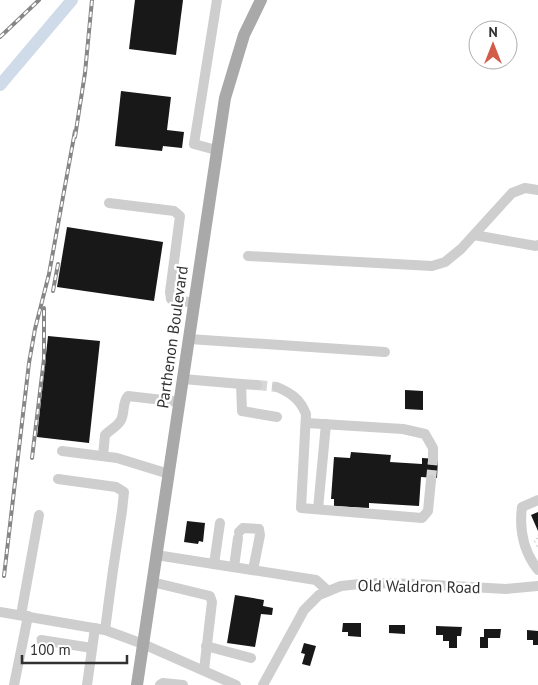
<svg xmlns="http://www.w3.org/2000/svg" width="538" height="685" font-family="'PT Sans',sans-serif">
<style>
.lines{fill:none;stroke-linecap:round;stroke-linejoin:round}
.stream{stroke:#d0dbe9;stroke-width:2}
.river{stroke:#d0dbe9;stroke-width:12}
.building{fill:#181818}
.minor-tunnel{stroke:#d6d6d6;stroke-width:10;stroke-dasharray:10 5;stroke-linecap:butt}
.path{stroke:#c8c8c8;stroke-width:1;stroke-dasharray:2.5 2.5;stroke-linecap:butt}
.minor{stroke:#cecece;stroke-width:10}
.major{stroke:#a9a9a9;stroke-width:12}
.rail-casing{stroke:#868686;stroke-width:4}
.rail{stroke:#fff;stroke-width:2;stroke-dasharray:5.5;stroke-linecap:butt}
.labels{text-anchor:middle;stroke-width:5;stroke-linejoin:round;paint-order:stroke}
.street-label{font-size:16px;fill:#313131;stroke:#fff}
</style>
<rect width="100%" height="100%" fill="#fff"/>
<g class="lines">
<path class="stream" d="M65,0L68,3"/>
<path class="river" d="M0,85L72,0"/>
</g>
<g class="building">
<path d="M135,0H183L176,55L129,49Z"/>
<path d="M121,91L171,97L167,130L184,132L182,148L163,146L162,151L115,146Z"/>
<path d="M67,227L163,242L154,301L57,287Z"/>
<path d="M48,336L100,341L89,443L37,437Z"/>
<path d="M405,390L423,391V410L405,409Z"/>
<path d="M351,452L391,455L390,462L422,464V458L438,459L437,478L421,477L419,506L369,503V508L334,506V499H331L334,457L350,458Z"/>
<path d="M538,512V531L531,515Z"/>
<path d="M187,521L205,523L203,542L199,541L198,544L184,542Z"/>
<path d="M235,595L264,600L263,606L273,608L272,615L261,614L255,647L227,643Z"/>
<path d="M343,623H361V637L348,636V632H342Z"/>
<path d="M389,625H405V634L389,633Z"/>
<path d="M436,626L462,627L461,636H457V648H449V641H443V635H436Z"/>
<path d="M484,629H501L500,638H488V648H480V637H484Z"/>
<path d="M527,630L538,631V645H533V640H527Z"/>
<path d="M304,643L316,646L310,666L302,664L305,654L301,653Z"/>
</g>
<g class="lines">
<g class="minor-tunnel">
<path d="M257,385L277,387"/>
<path d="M431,480L433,460"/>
</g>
<path class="path" d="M538,538L534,540L538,548"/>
<g class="minor">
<path d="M216,150L194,144L217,0"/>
<path d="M109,203L174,211L180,216L170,292L171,299L194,303"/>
<path d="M474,235L536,246L538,245"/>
<path d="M248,256L432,266L445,262L461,249L512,193L525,188L538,190"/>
<path d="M189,339L385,352"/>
<path d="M183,379L241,384L242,411L277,417"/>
<path d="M241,384L257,385"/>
<path d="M277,387C291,393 300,399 306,414L301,508L422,518L428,511L431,480"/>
<path d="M306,423L403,429L425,434L433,448V460"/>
<path d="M62,451L117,458L169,474"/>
<path d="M103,456L105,435C110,430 118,426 121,420C125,412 122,403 128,396L180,402"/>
<path d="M58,479L116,487L124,492L122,511L113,570L105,630"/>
<path d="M538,500L522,507C519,530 524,552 538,570"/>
<path d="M318,509L326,424"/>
<path d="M239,532L243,528L259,529L260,535L253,570"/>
<path d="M156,555L316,580L328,591"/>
<path d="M214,564L220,523"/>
<path d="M234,567L238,538"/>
<path d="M152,582L210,596L212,602L204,670"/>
<path d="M0,612L105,630L143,644L236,685"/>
<path d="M21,615L39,515"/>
<path d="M41,640L92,648"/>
<path d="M206,646L251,658"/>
<path d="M14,685L28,616"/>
<path d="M87,685L95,628"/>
<path d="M160,685L163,683L183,685"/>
<path d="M263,685L304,610L319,595L341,586L369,583L417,584L506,589L538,586"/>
</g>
<path class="major" d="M137,685L225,98L244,35L261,0"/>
<defs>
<g id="rail">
<path d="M0,37L39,0"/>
<path d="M75,137L85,73L92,0"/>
<path d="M53,291L58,264"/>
<path d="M32,458L44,359V308"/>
<path d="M4,576L29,363L35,329L49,274L75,131"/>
</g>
</defs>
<use href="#rail" class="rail-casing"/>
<use href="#rail" class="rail"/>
</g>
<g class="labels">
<g class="street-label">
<text transform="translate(172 337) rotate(-82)" y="6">Parthenon Boulevard</text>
<text transform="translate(419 586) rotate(1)" y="6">Old Waldron Road</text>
</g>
</g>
<g transform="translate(493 45)"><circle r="24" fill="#ffffff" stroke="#adadad"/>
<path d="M0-4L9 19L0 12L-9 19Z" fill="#d25b4a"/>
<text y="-8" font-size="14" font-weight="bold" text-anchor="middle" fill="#313131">N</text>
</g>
<path d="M22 655v8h105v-8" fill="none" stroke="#313131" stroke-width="2.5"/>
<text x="30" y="655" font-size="15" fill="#313131" stroke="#ffffff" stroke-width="4" paint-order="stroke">100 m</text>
</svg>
